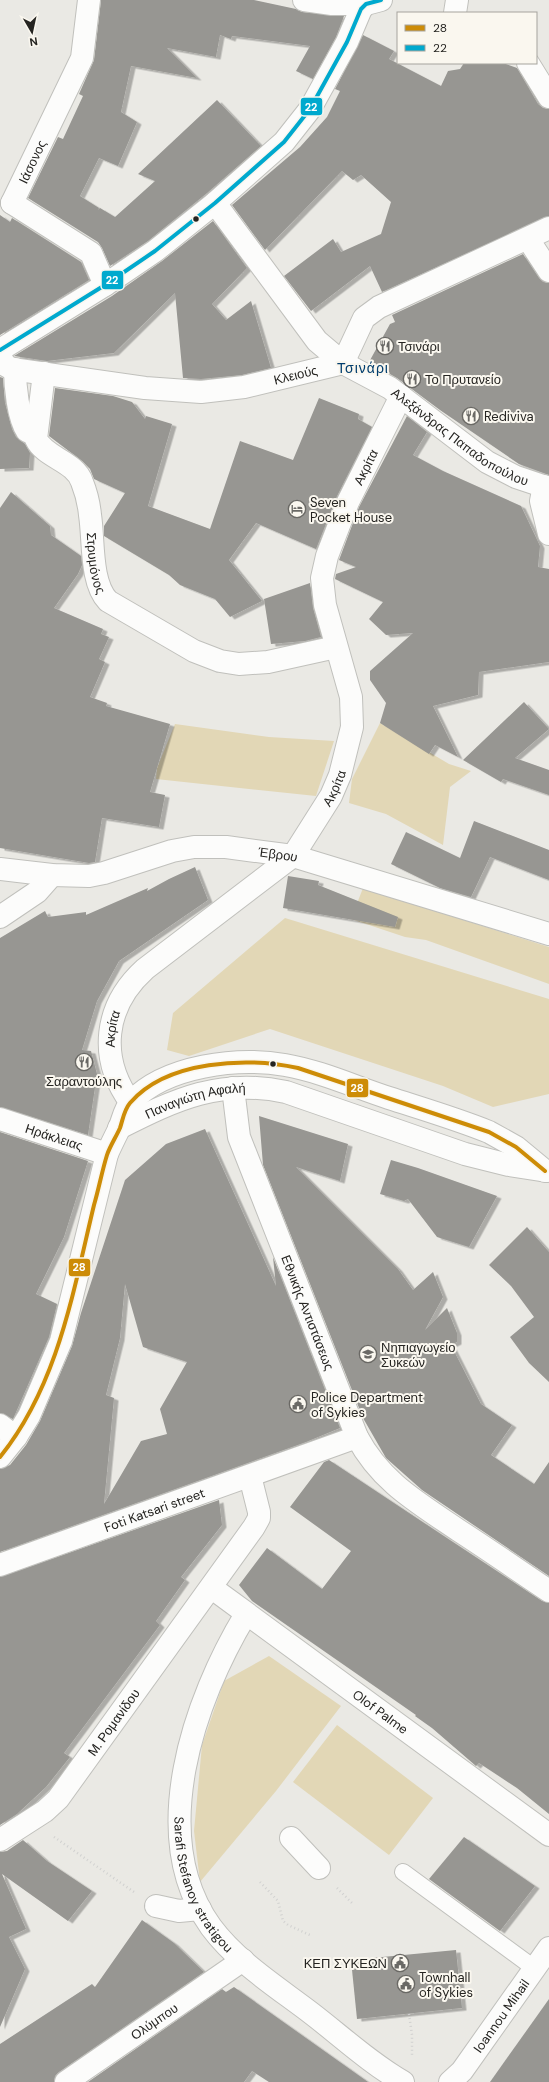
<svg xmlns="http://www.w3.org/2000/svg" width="549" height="2082" font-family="'DM Sans',sans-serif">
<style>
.green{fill:#e2d7b6}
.building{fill:#979692;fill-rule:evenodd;filter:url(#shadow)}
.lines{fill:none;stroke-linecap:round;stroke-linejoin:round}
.service-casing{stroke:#c0c0bc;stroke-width:18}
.pedestrian-casing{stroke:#c0c0bc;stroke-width:24}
.minor-casing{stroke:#c0c0bc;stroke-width:24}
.tertiary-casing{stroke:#c0c0bc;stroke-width:24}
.path{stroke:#d1d1d0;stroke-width:2.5;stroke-dasharray:1 3;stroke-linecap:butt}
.service{stroke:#fcfcfb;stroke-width:16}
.pedestrian{stroke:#fcfcfb;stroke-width:22}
.minor{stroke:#fcfcfb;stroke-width:22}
.tertiary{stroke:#fcfcfb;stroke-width:22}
.bus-1-casing{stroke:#faf7ef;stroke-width:7}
.bus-2-casing{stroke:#faf7ef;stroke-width:7}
.bus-1{stroke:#cd8c07;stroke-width:4}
.bus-2{stroke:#00a9ce;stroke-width:4}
.bus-dot{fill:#252421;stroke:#faf7ef;stroke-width:1.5}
.labels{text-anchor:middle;stroke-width:4;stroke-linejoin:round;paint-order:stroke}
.street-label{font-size:13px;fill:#252421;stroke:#faf7ef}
.poi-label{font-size:13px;fill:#252421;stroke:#faf7ef;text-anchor:start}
.neighbourhood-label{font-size:14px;letter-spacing:1px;fill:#013d6d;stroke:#faf7ef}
.line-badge{stroke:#faf7ef;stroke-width:1.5}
.badge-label{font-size:11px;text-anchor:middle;font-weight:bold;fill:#fff}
</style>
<defs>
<filter id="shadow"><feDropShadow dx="4.5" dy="2.5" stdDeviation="0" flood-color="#0004"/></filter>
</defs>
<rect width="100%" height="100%" fill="#eae9e4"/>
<g class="green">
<path d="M380,723L449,764L471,771L450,787L443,845L386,814L349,803L352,779Z"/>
<path d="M175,724L269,737L334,741L316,796L156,779L157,768Z"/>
<path d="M363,888L549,947V984L426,940L405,937L351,919Z"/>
<path d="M285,918L549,999V1094L493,1107L443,1086L270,1029L189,1056L167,1050L173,1013Z"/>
<path d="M269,1656L341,1706L276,1791L200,1882L194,1831L202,1745L224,1681Z"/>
<path d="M337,1725L433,1798L389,1855L293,1782Z"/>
</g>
<g class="building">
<path d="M101,0H254L296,9L302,12L344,16L336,37L313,79L296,71L310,46L232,36L231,39L220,35L216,57L167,48L197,78L131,66L121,112L137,122L118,166L99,158L80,196L99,208L98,210L100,208L115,217L155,181L138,174L217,100L261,146L207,193L148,241L110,266L102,248L98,242L28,198L58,137L63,139L83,96L79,94L94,60Z"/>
<path d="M363,35L394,51L389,59L441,86L448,71L460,69L464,63H503L517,68L538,104L543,108L549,109V216L382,292L370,266L311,311L284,276L333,239L341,252L381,234L391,202L361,175L353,180L342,171L265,250L232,205L300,147L327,117L340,91L335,89Z"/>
<path d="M0,215L10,222L12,218L81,262L89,280L0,335Z"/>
<path d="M213,221L247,268L212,304L226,320L251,301L271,368L242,375L201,379L183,378L175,293L114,353L47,361L14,356L112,296L162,261Z"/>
<path d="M523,254L539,278L543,282L549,283V475L519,464L440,410L397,378L369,362L390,324L395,322L392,315Z"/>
<path d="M0,377L3,378L5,403L12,429L16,437L25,444L30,453L29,468L0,469Z"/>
<path d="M55,388L113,396L132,402L145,419L146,416L172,424L148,506L210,529L240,441L293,460L319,398L359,414L358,419L372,427L337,496L316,549L256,523L229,560L262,601L230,617L215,599L180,585L169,575L104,536V526L125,493L94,479L90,469L82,461L49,436Z"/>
<path d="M407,416L427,432L413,455L443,471L521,506L540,546L538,567L549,569V662L479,672L478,695L433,706L458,757L435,745L429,754L380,723L386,703L370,680V671L413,633L386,635L369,619L383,602L335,579L336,574L356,567L339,560L359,507Z"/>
<path d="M11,492L50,526L51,535L81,556L82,565L78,574L54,608L103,629L101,634L109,637L99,659L105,662L90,697L107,703L106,706L170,724L150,792L165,795L159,827L102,818L95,862L89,863L0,848V508Z"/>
<path d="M310,583L313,608L321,637L305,641L271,644L264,599Z"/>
<path d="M524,702L549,729L515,758L549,770V795L503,779L501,782L463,760Z"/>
<path d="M474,821L549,850V880L490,857L471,897L440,888L391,864L406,832L460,858Z"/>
<path d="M195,867L208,900L119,961L97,1001L82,1050L91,1051L97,1074L88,1135L0,1107V938L45,911L48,917L86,912V915L148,888L147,891L169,879Z"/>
<path d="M288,876L319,881L318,885L398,917L395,927L283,908Z"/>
<path d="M259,1116L348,1144L340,1181L296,1167L398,1269L413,1290L433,1272L443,1297L425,1330L447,1308L457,1333V1342L451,1345L481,1404L512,1425L491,1455L534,1484L549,1462V1576L422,1490L386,1458L363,1418L263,1165Z"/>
<path d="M205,1129L276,1286L273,1257L340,1428L306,1442L0,1552V1469L10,1465L26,1445L40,1421L72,1346L81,1313L125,1180L166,1144ZM125,1284L143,1347L187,1362L160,1409L167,1434L141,1441L104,1504L114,1398L106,1395L120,1338Z"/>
<path d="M0,1132L88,1161L64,1237L36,1294L57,1304L49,1337L13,1419L0,1413Z"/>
<path d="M391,1160L418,1168L497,1196L469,1247L437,1237L408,1199L404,1201L380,1194Z"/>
<path d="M527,1227L549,1252V1382L529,1363L510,1337L534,1317L511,1286L489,1265Z"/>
<path d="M329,1460L542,1601L549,1603V1814L517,1788L479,1763L476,1766L432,1728L415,1716L416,1715L252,1601L239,1585L267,1548L322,1589L351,1551L290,1507L324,1462Z"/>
<path d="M219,1500L222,1525L181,1577L185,1580L156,1621L160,1625L64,1753L70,1757L46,1787L17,1814L0,1825V1577Z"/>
<path d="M464,1837L535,1886L500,1931L429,1879Z"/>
<path d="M23,1840L47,1861L92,1891L68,1921L2,1874L26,1929L9,1937L25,1969L0,2027V1852L7,1851Z"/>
<path d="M142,1920L174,1943L204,1972L59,2072L55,2076L54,2082H0V2044L92,1984L95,1987Z"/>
<path d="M456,1950L462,2008L357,2019L351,1960Z"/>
<path d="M234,1987L368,2082H269L252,2071L244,2082H88L222,1989L226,1992Z"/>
<path d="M549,1999V2082H490Z"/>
</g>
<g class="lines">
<defs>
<path id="service" d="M403,1872L534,1968"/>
<g id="pedestrian">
<path d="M455,13L457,0"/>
<path d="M528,63L549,97"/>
<path d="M12,203L91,253L105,285"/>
<path d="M215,203L317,341L343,363"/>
<path d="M291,1838L319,1868"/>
</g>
<g id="minor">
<path d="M304,0L332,4H366"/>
<path id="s1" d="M12,203L82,58L89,0"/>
<path d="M528,239L549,271"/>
<path d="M0,350L105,285L155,251L215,203L284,142L310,109L347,42L361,9L366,4L381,0"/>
<path id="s2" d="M0,356L5,365L12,369L145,388L201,392L244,387L343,363"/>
<path d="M343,363L364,318L379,307L549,228"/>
<path id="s3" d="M343,363L390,388L487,462L516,477L549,488"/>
<path d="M15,369C15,386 18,417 27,431L36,435"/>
<path id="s4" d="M44,373L36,439C45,458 75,461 82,482C86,492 89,504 90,515C94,540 90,582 108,601L194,651L220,661L239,664L268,662L336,647"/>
<path d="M544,486L541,501L549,534"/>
<path id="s5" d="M0,869L52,875L89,876L104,873L172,851L194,847H226L293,856L549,934"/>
<path d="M0,917L37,892L52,875"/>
<path id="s6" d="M233,1088L239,1137L357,1437C381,1482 417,1502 458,1530C489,1550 519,1571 549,1591"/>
<path id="s7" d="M131,1103C98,1058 104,1006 145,969L293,856L331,796L340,775L352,727L351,697L325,605L322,578L327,556L348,502L401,396"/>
<path id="s8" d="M0,1119L107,1154"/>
<path d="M0,1425L16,1437"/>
<path id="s9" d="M0,1565L357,1437"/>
<path id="s10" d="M212,1588L549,1835"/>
<path id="s11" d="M246,1614C194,1700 146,1836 211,1927C237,1962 277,1987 311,2013C341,2036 370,2063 403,2082"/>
<path id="s12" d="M0,1840L45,1811L58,1799L254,1527L259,1518V1512L250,1476"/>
<path d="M156,1906L179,1911L200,1909"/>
<path id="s13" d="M66,2082L243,1960"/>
<path id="s14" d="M450,2082L462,2071L549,1948"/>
</g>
<g id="tertiary">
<path id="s15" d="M119,1128C176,1099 221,1078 286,1092L465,1154L509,1165L547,1171"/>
<path d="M0,1457L16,1437L29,1416L61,1341L107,1154C111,1145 115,1137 119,1129C123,1120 124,1110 131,1102C166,1065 238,1057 285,1065C320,1071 355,1087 389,1098C423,1109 457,1119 489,1132L516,1147L545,1171"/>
</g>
</defs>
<use href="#service" class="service-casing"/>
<use href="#pedestrian" class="pedestrian-casing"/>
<use href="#minor" class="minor-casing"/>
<use href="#tertiary" class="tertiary-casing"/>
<g class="path">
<path d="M54,1837L134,1892"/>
<path d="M260,1882L278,1901L283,1921L288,1925L312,1936"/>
<path d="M337,1888L353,1904"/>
<path d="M409,2014L412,2035V2057"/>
</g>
<use href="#service" class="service"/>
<use href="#pedestrian" class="pedestrian"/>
<use href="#minor" class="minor"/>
<use href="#tertiary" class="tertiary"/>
<defs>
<path id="bus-1" d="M0,1457C58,1385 73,1292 94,1205C99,1188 102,1171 107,1155C110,1146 116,1137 120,1128C123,1119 124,1110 130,1103C167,1060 247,1057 298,1068L489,1132L516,1147L545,1171"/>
<path id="bus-2" d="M0,350L105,285L155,251L215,203L284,142L310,109L347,42L361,9L366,4L381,0"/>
</defs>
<use href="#bus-1" class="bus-1-casing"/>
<use href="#bus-2" class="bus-2-casing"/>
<use href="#bus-1" class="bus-1"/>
<use href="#bus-2" class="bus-2"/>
</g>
<defs>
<symbol id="restaurant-ring" viewBox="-11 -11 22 22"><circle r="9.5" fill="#faf7ef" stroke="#6a6965" stroke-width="1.5"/><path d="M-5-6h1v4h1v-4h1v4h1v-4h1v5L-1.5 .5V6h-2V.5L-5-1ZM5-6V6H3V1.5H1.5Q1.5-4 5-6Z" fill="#6a6965"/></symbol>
<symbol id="hotel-ring" viewBox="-11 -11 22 22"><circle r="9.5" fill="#faf7ef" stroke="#6a6965" stroke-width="1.5"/><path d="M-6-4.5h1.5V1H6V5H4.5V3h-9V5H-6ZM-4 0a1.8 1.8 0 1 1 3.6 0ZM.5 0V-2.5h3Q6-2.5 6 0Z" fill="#6a6965"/></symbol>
<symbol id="school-ring" viewBox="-11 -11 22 22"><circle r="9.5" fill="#faf7ef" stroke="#6a6965" stroke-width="1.5"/><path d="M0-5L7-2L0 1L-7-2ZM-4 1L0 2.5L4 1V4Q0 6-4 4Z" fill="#6a6965"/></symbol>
<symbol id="civic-ring" viewBox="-11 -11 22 22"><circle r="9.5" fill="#faf7ef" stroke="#6a6965" stroke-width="1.5"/><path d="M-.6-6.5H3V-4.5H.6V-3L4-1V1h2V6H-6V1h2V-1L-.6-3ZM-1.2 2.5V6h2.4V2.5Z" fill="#6a6965"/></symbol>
</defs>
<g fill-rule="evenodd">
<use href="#restaurant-ring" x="375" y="336" width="20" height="20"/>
<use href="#restaurant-ring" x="402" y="369" width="20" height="20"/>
<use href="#restaurant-ring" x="461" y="406" width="20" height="20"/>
<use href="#hotel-ring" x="287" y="499" width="20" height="20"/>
<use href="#restaurant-ring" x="74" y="1052" width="20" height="20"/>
<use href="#school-ring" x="358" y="1344" width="20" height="20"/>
<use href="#civic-ring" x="288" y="1394" width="20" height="20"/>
<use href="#civic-ring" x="390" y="1953" width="20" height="20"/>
<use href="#civic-ring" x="396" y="1974" width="20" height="20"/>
</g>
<g class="bus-dot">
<circle cx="196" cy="219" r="3.5"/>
<circle cx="273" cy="1064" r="3.5"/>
</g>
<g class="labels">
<g class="street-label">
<text dy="5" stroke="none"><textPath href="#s1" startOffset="46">Ιάσονος</textPath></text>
<text dy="5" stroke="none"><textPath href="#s2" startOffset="305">Κλειούς</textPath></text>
<text dy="5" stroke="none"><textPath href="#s3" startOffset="139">Αλεξάνδρας Παπαδοπούλου</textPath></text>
<text dy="5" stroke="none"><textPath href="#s7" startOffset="751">Ακρίτα</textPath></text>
<text dy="5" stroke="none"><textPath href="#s4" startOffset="213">Στρυμόνος</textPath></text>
<text dy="5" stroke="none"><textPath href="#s7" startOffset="415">Ακρίτα</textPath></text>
<text dy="5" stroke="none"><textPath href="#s5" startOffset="283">Έβρου</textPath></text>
<text dy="5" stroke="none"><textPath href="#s7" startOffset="79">Ακρίτα</textPath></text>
<text dy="5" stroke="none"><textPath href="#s15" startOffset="82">Παναγιώτη Αφαλή</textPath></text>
<text dy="5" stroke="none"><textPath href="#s8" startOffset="57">Ηράκλειας</textPath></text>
<text dy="5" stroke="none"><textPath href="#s6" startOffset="238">Εθνικής Αντιστάσεως</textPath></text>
<text dy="5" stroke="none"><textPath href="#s9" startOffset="164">Foti Katsari street</textPath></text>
<text dy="5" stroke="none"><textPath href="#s10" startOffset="209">Olof Palme</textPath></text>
<text dy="5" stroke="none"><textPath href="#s12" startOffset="166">Μ. Ρομανίδου</textPath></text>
<text dy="5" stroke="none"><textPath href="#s11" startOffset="289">Sarafi Stefanoy stratigou</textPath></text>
<text dy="5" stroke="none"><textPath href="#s14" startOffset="84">Ioannou Mihail</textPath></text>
<text dy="5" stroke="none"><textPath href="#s13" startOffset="107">Ολύμπου</textPath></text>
</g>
<g class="poi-label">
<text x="398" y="351">Τσινάρι</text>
<text x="425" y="384">Το Πρυτανείο</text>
<text x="484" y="421">Rediviva</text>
<text x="310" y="507">Seven<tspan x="310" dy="15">Pocket House</tspan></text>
<text x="84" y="1086" text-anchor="middle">Σαραντούλης</text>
<text x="381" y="1352">Νηπιαγωγείο<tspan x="381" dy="15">Συκεών</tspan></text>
<text x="311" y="1402">Police Department<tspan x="311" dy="15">of Sykies</tspan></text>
<text x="387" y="1968" text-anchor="end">ΚΕΠ ΣΥΚΕΩΝ</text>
<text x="419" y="1982">Townhall<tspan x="419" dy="15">of Sykies</tspan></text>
</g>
<g class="neighbourhood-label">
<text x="363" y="373">Τσινάρι</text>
</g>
</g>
<g class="line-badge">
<rect x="300" y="97" width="23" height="19" rx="4" fill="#00a9ce"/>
<rect x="101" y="270" width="23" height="20" rx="4" fill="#00a9ce"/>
<rect x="346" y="1078" width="23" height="20" rx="4" fill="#cd8c07"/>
<rect x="68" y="1258" width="23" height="19" rx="4" fill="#cd8c07"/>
</g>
<g class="badge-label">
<text x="311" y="111">22</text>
<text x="112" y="284">22</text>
<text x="357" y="1092">28</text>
<text x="79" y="1271">28</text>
</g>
<rect x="397" y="12" width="140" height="52" fill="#faf7ef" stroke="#a5a39d"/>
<rect x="405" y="25" width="20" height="6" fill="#cd8c07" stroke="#a5a39d"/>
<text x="433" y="32" font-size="12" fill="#252421">28</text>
<rect x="405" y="45" width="20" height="6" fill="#00a9ce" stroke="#a5a39d"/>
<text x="433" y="52" font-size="12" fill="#252421">22</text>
<g transform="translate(32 32) rotate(171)" stroke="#faf7ef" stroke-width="3" paint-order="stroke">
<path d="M0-3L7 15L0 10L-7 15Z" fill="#252421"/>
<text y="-6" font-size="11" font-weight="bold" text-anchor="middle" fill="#252421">N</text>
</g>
</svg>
